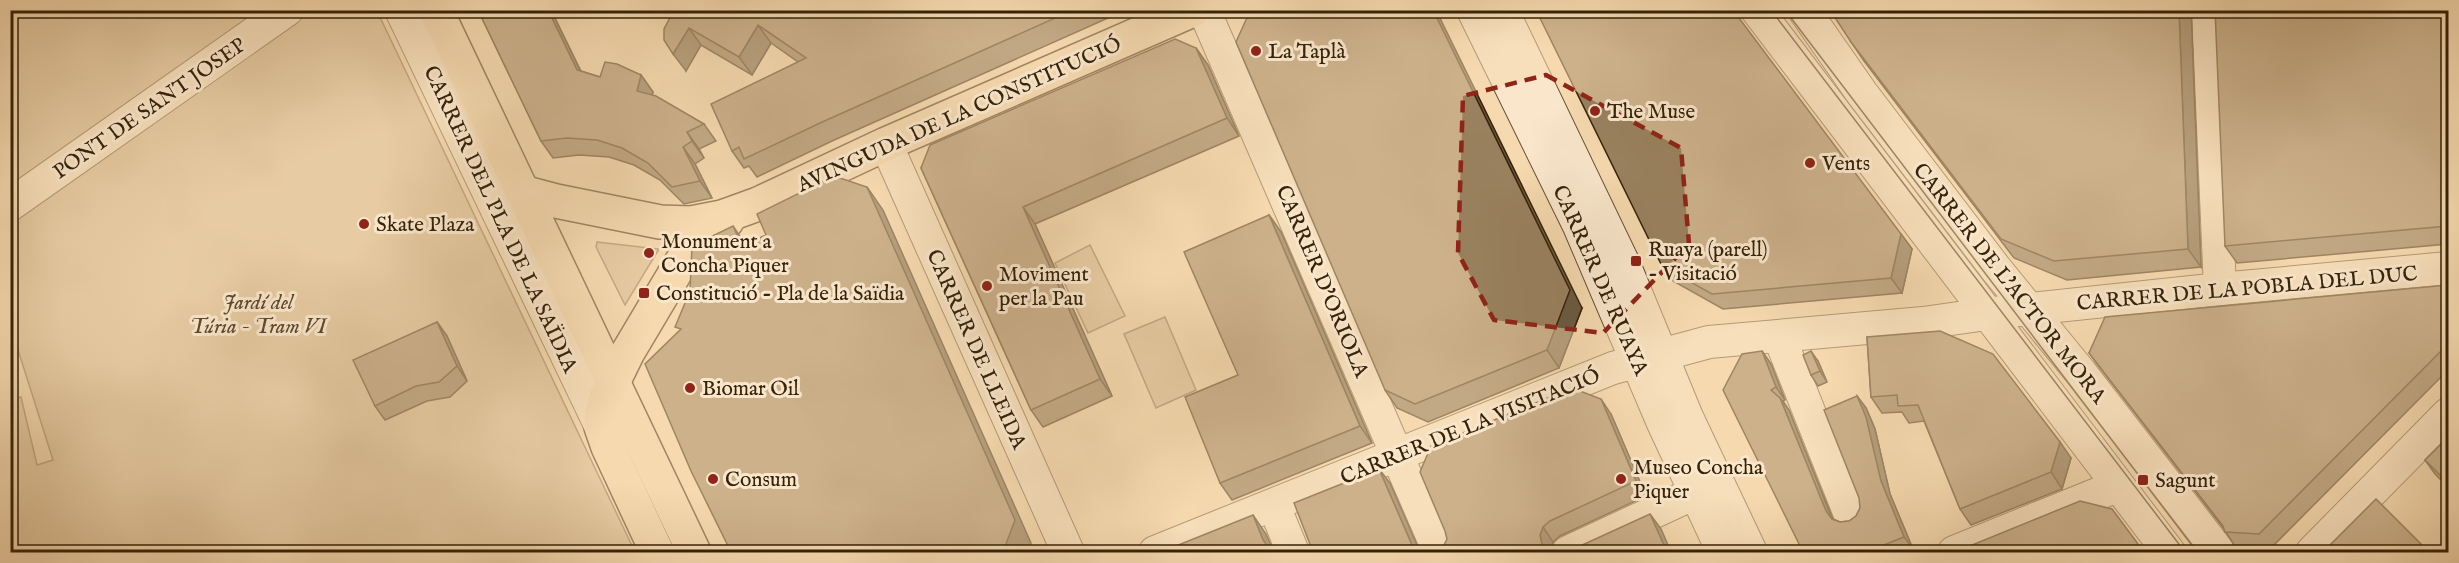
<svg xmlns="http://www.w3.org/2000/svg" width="2459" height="563" font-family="'IM FELL English',serif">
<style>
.green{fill:#d5ba93;stroke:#856e4e;stroke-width:1.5}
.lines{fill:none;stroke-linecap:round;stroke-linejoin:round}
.minor-casing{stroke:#655032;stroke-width:34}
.major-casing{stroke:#352208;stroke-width:36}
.minor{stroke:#f9e6cb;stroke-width:32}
.major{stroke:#f6d9af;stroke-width:33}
.tram{stroke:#352208;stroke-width:1.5}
.wall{fill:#846f52;stroke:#352208;stroke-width:1.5}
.shaded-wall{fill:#6b5a42;stroke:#352208;stroke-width:1.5}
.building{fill:#99815f;stroke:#352208;stroke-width:1.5}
.marked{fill:none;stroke:#8f2418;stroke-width:4.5;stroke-dasharray:12 8;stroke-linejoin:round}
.poi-dot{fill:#8f2418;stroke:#f9e6cb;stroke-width:2}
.labels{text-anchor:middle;stroke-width:6;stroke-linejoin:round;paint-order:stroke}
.poi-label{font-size:21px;fill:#352208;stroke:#f9e6cb;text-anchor:start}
.street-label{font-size:21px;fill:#352208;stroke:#f9e6cb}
.park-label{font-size:21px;font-style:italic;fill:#5d482b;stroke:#f9e6cb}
</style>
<rect width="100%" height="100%" fill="#f6d9af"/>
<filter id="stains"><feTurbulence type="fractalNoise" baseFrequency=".00333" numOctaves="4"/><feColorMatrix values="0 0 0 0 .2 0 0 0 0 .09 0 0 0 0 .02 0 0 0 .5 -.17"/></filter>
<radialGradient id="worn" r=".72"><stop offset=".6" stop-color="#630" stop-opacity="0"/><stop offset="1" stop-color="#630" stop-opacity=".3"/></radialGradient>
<g class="green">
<path d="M10,11H377L635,552H11V400L21,397L37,465L53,460L11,328Z"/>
<path d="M597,242L659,249L625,305L596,247Z"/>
<path d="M1090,245L1125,316L1088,333L1055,263Z"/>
<path d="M1165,317L1196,390L1156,408L1124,334Z"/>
</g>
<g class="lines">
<defs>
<g id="minor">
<path d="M401,10L601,427"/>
<path d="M1204,10L1439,552"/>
<path d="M1473,10L1579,226L1663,423L1723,552"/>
<path d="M1502,10L1624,264L1687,417L1751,552"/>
<path d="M1757,10L2169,552"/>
<path d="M1804,10L1861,92L1996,269L2081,373L2219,552"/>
<path d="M2208,10L2220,289"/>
<path d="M886,144L1068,552"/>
<path d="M10,205L287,10"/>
<path d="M1779,336L1851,517"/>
<path d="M1274,506L1293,552"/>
<path d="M1155,552L1613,368L1709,342L1923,323L2001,312L2220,289L2448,268"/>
<path d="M1568,552L1695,493"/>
<path d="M1954,552L2117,486"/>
<path d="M2312,552L2448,414"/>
</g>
<g id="major">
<path d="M436,10L694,552"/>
<path d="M522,192L556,201L660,222L691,223L722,217L758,204L886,144L1193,10"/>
<path d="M657,552L608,447L601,427L602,412L606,397L628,352L685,256C696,241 711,231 727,221"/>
</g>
</defs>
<use href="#minor" class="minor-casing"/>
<use href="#major" class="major-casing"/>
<use href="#minor" class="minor"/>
<use href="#major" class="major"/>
<g class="tram">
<path d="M1771,10L2185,552"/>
<path d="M1785,10L2197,552"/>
</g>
</g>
<g class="wall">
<path d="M478,10H551L581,71L600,77L641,75L653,92L652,95L704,124L716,141L699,149L704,158L695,164L712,198L684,204L660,180L634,165L609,157L579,155L553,158L541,141Z"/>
<path d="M674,10H1126L832,141L757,177L749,166L744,168L732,151L798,62L771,43L752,75L701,45L686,71Z"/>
<path d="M2191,10L2201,267L2067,280L2014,258L1864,61L1851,42Z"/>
<path d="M2448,10V244L2237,263L2225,246Z"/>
<path d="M1196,48L1208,65L1239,136L1035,224L1112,396L1043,427L1031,410L921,168Z"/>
<path d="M1269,215L1281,232L1372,443L1232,500L1220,483L1238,375Z"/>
<path d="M1901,234L1912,249L1902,293L1723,309L1673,281L1662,266Z"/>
<path d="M2448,285V370L2269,550L2236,548L2224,529L2100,368L2089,353Z"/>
<path d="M1582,308L1559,368L1428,422L1397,408L1385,390Z"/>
<path d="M437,322L447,336L467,381L450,397L427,401L385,420L375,406Z"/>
<path d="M1867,337L2071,458L2062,489L1971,525L1960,509L1924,421L1909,423L1902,412L1882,413L1871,397Z"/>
<path d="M1762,351L1771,364L1785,400L1783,401L1789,410L1833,519L1840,522L1849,521L1856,516L1860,508L1857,396L1866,408L1875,429L1890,494L1913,549L1905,552H1803Z"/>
<path d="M1818,361L1827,382L1818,386L1811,375Z"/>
<path d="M1611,414L1646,496L1560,536L1553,542L1550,550L1551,552H1437Z"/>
<path d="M2448,437V487L2435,474L2425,460Z"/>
</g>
<g class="shaded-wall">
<path d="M548,10H551L588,87L577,70Z"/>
<path d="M1433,10H1436L1582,308L1559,368L1547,350Z"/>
<path d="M2179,10H2191L2201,267L2188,249Z"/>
<path d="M758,25L771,43L752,75L739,57Z"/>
<path d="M689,28L701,45L686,71L673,54Z"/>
<path d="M1196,48L1208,65L1239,136L1227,118Z"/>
<path d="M641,75L653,92L649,108L637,91Z"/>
<path d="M687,132L699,149L704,158L692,141Z"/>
<path d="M683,147L695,164L712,198L700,181Z"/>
<path d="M867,187L883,210L1031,543L1027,552H1003Z"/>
<path d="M1023,207L1035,224L1112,396L1100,379Z"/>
<path d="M1269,215L1281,232L1372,443L1360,426Z"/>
<path d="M733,226L748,248L742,246Z"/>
<path d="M1901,234L1912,249L1902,293L1891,278Z"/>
<path d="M437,322L447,336L467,381L457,366Z"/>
<path d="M1762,351L1771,364L1785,400L1776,387Z"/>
<path d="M1811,351L1818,361L1827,382L1820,371Z"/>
<path d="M1857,396L1866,408L1875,429L1890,494L1913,549L1904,537L1881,481Z"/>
<path d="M1780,398L1789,410L1834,524L1826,511Z"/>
<path d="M1601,399L1611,414L1646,496L1636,481Z"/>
<path d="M2060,442L2071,458L2062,489L2051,472Z"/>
<path d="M1379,469L1390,483L1420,552H1418L1412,545Z"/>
<path d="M1650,514L1661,529L1671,552H1667Z"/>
<path d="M1253,515L1266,534L1274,552H1271L1263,540Z"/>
<path d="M1543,527L1553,542L1550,550L1551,552H1547L1542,545L1540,535Z"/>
</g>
<g class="building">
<path d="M478,10H548L577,70L600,77L605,62L617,64L641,75L637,91L656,96L704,124L687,132L692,141L683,147L700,181L672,187L648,163L622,148L597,140L567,138L541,141Z"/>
<path d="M674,10H1073L820,123L744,159L739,147L732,151L711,104L806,58L758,25L739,57L689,28L673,54L664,40V29Z"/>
<path d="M1258,10H1433L1570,290L1547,350L1415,404L1385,390L1236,42L1249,13Z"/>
<path d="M1536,10H1733L1901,234L1891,278L1712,294L1662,266Z"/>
<path d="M1830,10H2179L2188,249L2054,261L2001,239L1851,42Z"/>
<path d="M2215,10H2448V226L2225,246Z"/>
<path d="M1175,39L1196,48L1227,118L1023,207L1100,379L1031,410L921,168L930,145Z"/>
<path d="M834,176L867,187L1015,520L1003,552H731L691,471L645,364L681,329L675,327L690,291L692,246L733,226L742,246L766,235L757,214Z"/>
<path d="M1269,215L1360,426L1220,483L1185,397L1238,375L1184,252Z"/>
<path d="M2448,285V344L2259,534L2225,532L2223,526L2089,353L2105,317Z"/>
<path d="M437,322L457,366L439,382L416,386L375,406L353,360Z"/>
<path d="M1940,331L1993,354L2060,442L2051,472L1960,509L1918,405L1898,406L1897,395L1871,397L1867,337Z"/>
<path d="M1762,351L1776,387L1771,390L1780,398L1826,511L1832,519L1840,522L1849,521L1856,516L1860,508L1859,498L1824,410L1857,396L1866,417L1881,481L1904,537L1866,552H1803L1723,390L1742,354Z"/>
<path d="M1811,351L1820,371L1811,375L1803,355Z"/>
<path d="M1572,388L1601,399L1636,481L1550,521L1543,527L1540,535L1542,545L1547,552H1549H1437L1443,547L1447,539L1445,531L1420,472L1431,446Z"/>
<path d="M2448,437V483L2425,460Z"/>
<path d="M1379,469L1412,545L1417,551L1420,552H1313L1294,503Z"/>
<path d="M2376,499L2429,552H2323Z"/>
<path d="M2080,501L2112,509L2144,552H1955Z"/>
<path d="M1650,514L1667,552H1567Z"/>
<path d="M1253,515L1263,540L1269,548L1271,552H1161Z"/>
</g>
<path d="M0 0H2459V563H0ZM1546,75L1681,148L1689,244L1603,333L1494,320L1458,253L1463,96Z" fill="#f6d9af" fill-opacity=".55" fill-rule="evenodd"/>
<path class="marked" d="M1546,75L1681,148L1689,244L1603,333L1494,320L1458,253L1463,96Z"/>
<g class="poi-dot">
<circle cx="1256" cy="51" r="6"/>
<circle cx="1595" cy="111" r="6"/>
<circle cx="1810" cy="163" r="6"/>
<circle cx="364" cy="224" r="6"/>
<circle cx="649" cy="253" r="6"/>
<rect x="1630" y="255" width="12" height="12" rx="3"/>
<circle cx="987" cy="286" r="6"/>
<rect x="638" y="287" width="12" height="12" rx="3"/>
<circle cx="690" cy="388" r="6"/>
<circle cx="713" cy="479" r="6"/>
<circle cx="1621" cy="479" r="6"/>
<rect x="2137" y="474" width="12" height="12" rx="3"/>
</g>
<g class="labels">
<g class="poi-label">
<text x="1268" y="58">La Taplà</text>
<text x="1607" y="118">The Muse</text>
<text x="1822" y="170">Vents</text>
<text x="376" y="231">Skate Plaza</text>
<text x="661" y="248">Monument a<tspan x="661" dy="24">Concha Piquer</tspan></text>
<text x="1648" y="256">Ruaya (parell)<tspan x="1648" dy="24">- Visitació</tspan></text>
<text x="999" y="281">Moviment<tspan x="999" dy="24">per la Pau</tspan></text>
<text x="656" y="300">Constitució - Pla de la Saïdia</text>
<text x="702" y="395">Biomar Oil</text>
<text x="1633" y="474">Museo Concha<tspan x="1633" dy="24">Piquer</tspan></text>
<text x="725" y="486">Consum</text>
<text x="2155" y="487">Sagunt</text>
</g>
<g class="street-label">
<text transform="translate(149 108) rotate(-35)" y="7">PONT DE SANT JOSEP</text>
<text transform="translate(959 114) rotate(-24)" y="7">AVINGUDA DE LA CONSTITUCIÓ</text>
<text transform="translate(501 219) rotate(65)" y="7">CARRER DEL PLA DE LA SAÏDIA</text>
<text transform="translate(1601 280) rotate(66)" y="7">CARRER DE RUAYA</text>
<text transform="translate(1323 281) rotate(67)" y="7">CARRER D'ORIOLA</text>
<text transform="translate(2010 283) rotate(52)" y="7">CARRER DE L'ACTOR MORA</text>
<text transform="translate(2247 288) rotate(-5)" y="7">CARRER DE LA POBLA DEL DUC</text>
<text transform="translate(977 349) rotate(66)" y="7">CARRER DE LLEIDA</text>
<text transform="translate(1470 426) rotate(-22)" y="7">CARRER DE LA VISITACIÓ</text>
</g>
<g class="park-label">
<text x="258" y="309">Jardí del<tspan x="258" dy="24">Túria - Tram VI</tspan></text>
</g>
</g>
<rect width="2459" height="563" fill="none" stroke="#f6d9af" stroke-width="36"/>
<rect x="12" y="12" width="2435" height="539" fill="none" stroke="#352208" stroke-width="3"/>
<rect x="18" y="18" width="2423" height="527" fill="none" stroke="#352208" stroke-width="1.5"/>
<rect width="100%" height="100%" filter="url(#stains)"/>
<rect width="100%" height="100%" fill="url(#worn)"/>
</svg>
